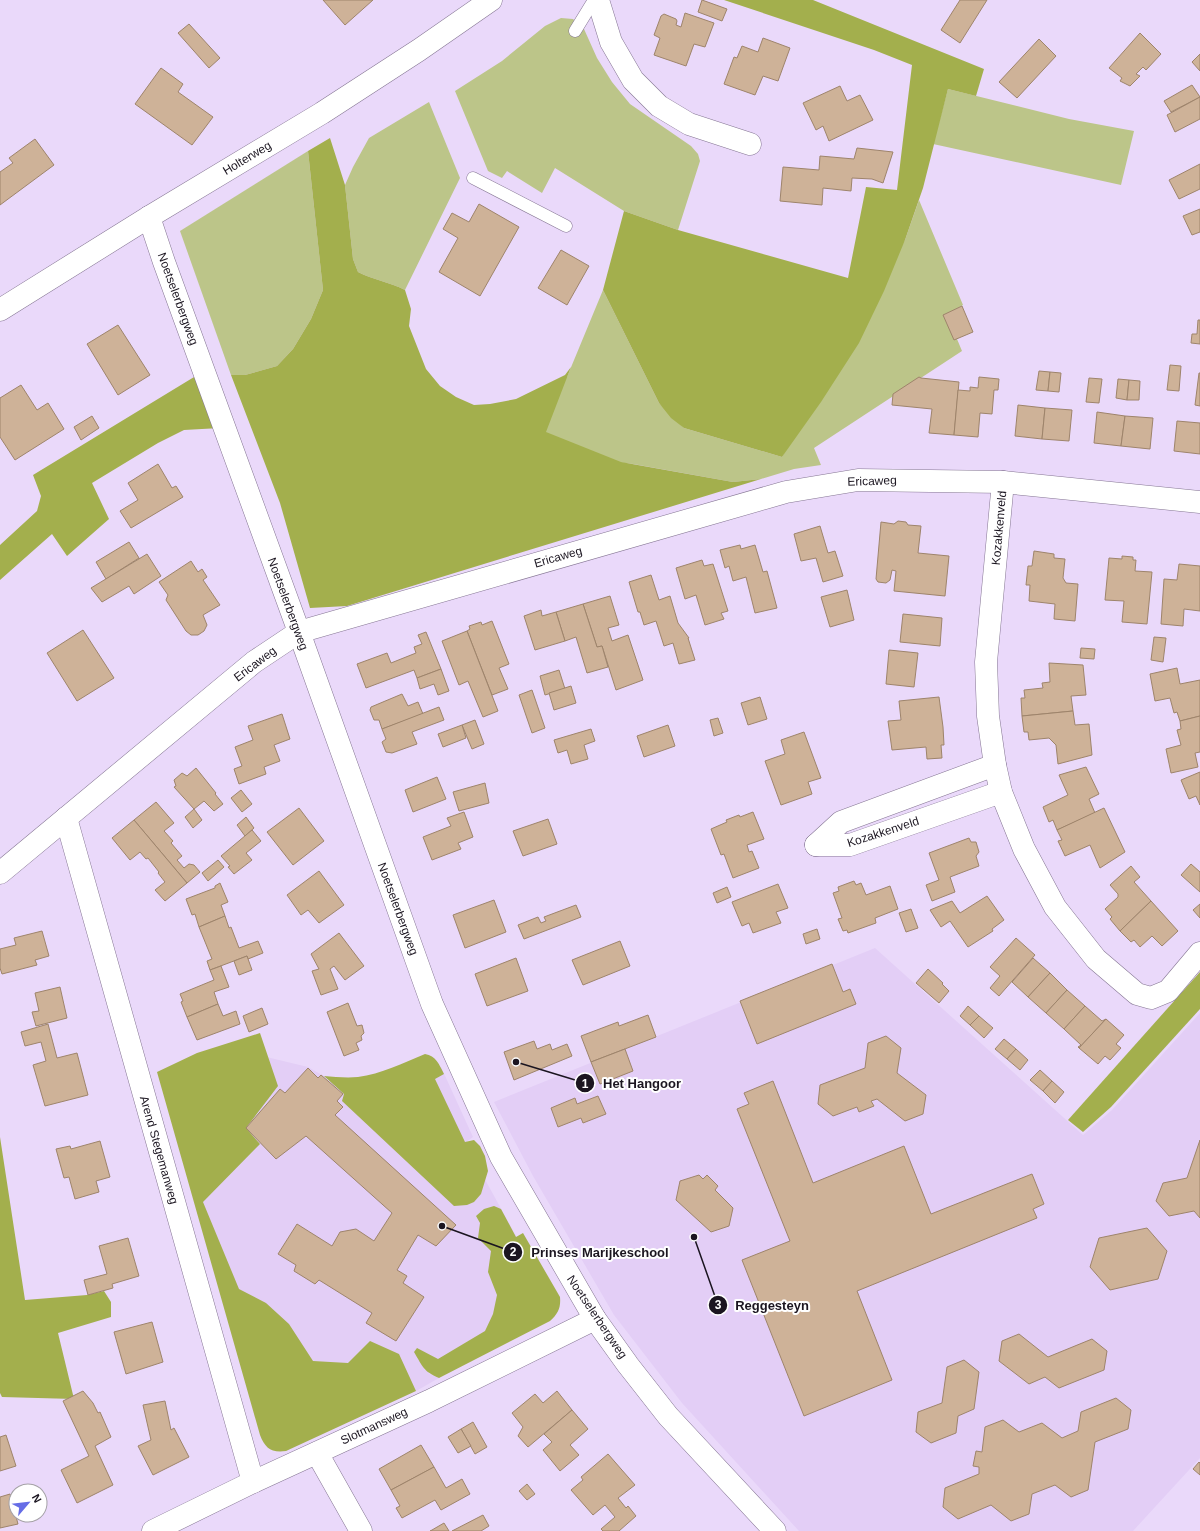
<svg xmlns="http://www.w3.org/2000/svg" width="1200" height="1531" font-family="Arial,sans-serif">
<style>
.built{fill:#e3cef6}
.green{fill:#bcc589}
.forest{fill:#a3af4d}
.building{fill:#ceb298;stroke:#9e846b}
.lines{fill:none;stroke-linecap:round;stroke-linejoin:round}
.lane-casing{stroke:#857693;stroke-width:13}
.street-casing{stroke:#857693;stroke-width:23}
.lane{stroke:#fff;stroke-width:12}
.street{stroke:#fff;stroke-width:22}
.labels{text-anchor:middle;stroke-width:4;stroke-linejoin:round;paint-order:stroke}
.street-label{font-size:12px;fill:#1b1520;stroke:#fff}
.leader{fill:none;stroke:#1b1520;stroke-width:1.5}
.callout-dot{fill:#1b1520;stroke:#fff;stroke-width:1.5}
.mark-label{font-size:12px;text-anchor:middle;font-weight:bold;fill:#fff}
.callout-label{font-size:13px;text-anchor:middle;font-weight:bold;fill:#1b1520;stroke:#fff;stroke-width:4;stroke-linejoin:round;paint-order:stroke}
</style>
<rect width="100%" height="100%" fill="#ead9fa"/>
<g class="built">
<path d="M875,948L1083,1135L1112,1110L1200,1013V1458L1133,1531H799L682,1403L614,1315L533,1176L494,1102Z"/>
<path d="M229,1048L308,1067L352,1092L441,1067L473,1137L465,1143L549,1296L428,1373L439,1378L416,1391L410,1380L269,1437L176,1108Z"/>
</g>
<g class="green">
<path d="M561,18L573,19L584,29L597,58L612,82L630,104L691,146L698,154L700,161L678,230L624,211L555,168L542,193L507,171L502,178L488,171L455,91L502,61L545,26Z"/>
<path d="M948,89L1069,119L1134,131L1121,185L933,144Z"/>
<path d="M429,102L460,178L405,290C390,282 373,280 358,272L353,259L345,185L353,167L369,138Z"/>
<path d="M308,151L323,290L311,319L293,349L277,366L245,375H231L180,231Z"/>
<path d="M919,200L963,305L947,315L962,351L814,448L821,465L794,469L761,479L733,482L633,464L547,454L537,395L567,377L603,290L659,403L684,428L782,457L905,240Z"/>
</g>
<g class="forest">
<path d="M724,0H813L984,69L976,96L948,89L923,188L905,240L884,291L859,343L821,402L782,457L684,428L671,418L659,403L603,290L624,211L678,230L848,278L866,187L897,190L912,65L874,50Z"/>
<path d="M330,138L345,185L353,259L358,272C373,280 390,282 405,290L411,309L409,326L426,369L440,386L456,397L474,405L490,404L516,399L565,375L571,367L546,432L621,462L733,482L761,479L347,606L310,608L280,503L231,375H245L277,366L293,349L311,319L323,290L308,151Z"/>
<path d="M199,374L220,428L184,430L158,443L92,483L109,519L67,556L52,534L0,580V545L37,511L41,496L33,475Z"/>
<path d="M1200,972V1009L1111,1107L1083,1132L1068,1120Z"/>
<path d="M260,1033L278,1086L246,1128L260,1144L203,1202L239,1289L266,1303L289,1324L313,1361L348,1363L370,1341L399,1354L416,1391L286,1451C271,1453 265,1448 260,1435L157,1072L197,1053Z"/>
<path d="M425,1054C436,1056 439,1064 444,1074L435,1079L465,1142L474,1140L480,1146L485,1156L488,1171L481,1194L474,1202L467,1205L454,1206L342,1101L344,1094L324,1076C335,1077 347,1078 358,1077C381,1074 403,1063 425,1054Z"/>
<path d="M0,1137L25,1300L87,1295L104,1291L111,1302V1317L58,1333L74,1399L2,1397L0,1393Z"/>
<path d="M494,1206L501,1209L516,1237L523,1233L560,1297C561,1308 558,1314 550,1321L439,1378C423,1371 423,1367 414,1352L417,1348L438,1359L485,1331L493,1314L497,1295L488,1272L491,1251L478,1238L480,1223L476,1216L484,1209Z"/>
</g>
<g class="building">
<path d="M323,0H373L345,25Z"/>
<path d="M702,0L727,9L722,21L698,12Z"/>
<path d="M960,0H987L960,43L941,30Z"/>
<path d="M685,13L714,23L705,47L694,44L686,66L654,55L660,38L654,35L661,16L664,14L676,19L677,21L676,25L681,27Z"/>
<path d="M189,24L220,58L209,68L178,33Z"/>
<path d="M1140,33L1161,54L1146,70L1143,67L1136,74L1140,76L1130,86L1120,81L1122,78L1109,68Z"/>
<path d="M763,38L790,48L778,81L763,76L755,95L724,84L734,57L737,58L742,46L758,52Z"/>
<path d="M1039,39L1056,56L1017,98L999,82Z"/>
<path d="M1200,54V71L1192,62Z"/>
<path d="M161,68L183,84L178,92L213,117L192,145L135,104Z"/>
<path d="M1192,85L1200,97L1171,112L1164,101Z"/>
<path d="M840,86L847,101L860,95L873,120L829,141L823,126L816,130L803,103Z"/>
<path d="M1200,97V119L1175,132L1167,115Z"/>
<path d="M35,139L54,165L0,205V172L13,163L9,158Z"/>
<path d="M857,148L893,152L883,183L872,179L852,178L851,191L823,188L822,205L780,201L783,167L819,170L820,156L854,159Z"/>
<path d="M1200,164V189L1179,199L1169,180Z"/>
<path d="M479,204L519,227L480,296L439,272L458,238L443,229L452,213L469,222Z"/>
<path d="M1200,209V232L1192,235L1183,216Z"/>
<path d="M561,250L589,266L567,305L538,288Z"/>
<path d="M962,306L973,332L954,340L943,315Z"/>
<path d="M1198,320H1200V344L1191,343L1192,334H1197Z"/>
<path d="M118,325L150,375L118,395L87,344Z"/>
<path d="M1170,365L1181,366L1179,391L1167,390Z"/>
<path d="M1039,371L1050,372L1048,391L1036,390Z"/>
<path d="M1050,372L1061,373L1059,392L1048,391Z"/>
<path d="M1199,373H1200V406L1195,405Z"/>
<path d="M919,377L921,378L959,382L954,435L929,433L932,409L892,405L893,394Z"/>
<path d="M979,377L999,379L998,390H994L992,414L980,413L978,437L954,435L958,390L970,391V387L978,388Z"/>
<path d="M1089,378L1102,379L1099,403L1086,402Z"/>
<path d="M1118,379L1129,380L1127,400L1116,398Z"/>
<path d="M1129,380L1140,381L1139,400H1127Z"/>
<path d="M21,385L37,410L48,403L64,429L15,460L0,437V398Z"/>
<path d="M1018,405L1045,408L1042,439L1015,436Z"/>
<path d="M1045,408L1072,410L1069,441L1042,439Z"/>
<path d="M1097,412L1125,416L1121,446L1094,443Z"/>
<path d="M92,416L99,428L81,440L74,427Z"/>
<path d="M1125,416L1153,418L1150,449L1121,446Z"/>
<path d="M1177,421L1200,423V454L1174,451Z"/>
<path d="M158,464L172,488L176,486L183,497L131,528L120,511L138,500L128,483Z"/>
<path d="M898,521L906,522L908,525L921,526L918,553L949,556L945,596L894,591L896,571L892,570L890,580L886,583L878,582L876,579L881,522L894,524Z"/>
<path d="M820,526L828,553L835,551L843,576L823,582L816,558L801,561L794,534Z"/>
<path d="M129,542L139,558L106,579L96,562Z"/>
<path d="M740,545L741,549L755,545L763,572L767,571L777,608L755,613L746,577L733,581L729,566L725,568L720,550Z"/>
<path d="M1034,551L1054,554V558L1065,559L1063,578L1066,583L1078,584L1075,621L1054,619L1055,604L1029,601L1030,585H1026L1028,566H1032Z"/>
<path d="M147,554L161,576L134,594L129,586L102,602L91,588Z"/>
<path d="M1122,556L1133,557V560H1136L1135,571L1152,572L1147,624L1122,622L1124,601L1105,600L1109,558L1122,559Z"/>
<path d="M702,560L704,566L713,564L728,611L721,613L724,619L705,625L696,595L685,599L676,568Z"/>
<path d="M191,561L198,572L202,569L207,577L203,580L220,605L203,615L207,625L204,631L198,635H191L186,631L166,600L168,595L159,582Z"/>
<path d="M1179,564L1200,566V611L1184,609L1183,626L1161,624L1164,579L1177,580Z"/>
<path d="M651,575L659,600L670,596L678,623L689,638H688L695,660L679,664L673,643L664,646L656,621L644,625L640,612H638L629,582Z"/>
<path d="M847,590L854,620L830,627L821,597Z"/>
<path d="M610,596L619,625L608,628L612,641L628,635L643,680L616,690L602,646L597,647L583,604Z"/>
<path d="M583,604L597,647L602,646L608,667L587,673L576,637L565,641L556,612Z"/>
<path d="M541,610L542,616L556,612L565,641L535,650L524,616Z"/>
<path d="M903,614L942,618L940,646L900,642Z"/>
<path d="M492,621L509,664L499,668L508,689L492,695L467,631L470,629L469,626L481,622L482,625Z"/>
<path d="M83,630L114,678L77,701L47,653Z"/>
<path d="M467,631L498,711L483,717L468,681L459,685L442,641Z"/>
<path d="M426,632L441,669L417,678L414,670L366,688L357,664L387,653L391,663L416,653L414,647L422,644L418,635Z"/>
<path d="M1154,637L1166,638L1163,662L1151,660Z"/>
<path d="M1081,648L1095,649L1094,659L1080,658Z"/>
<path d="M889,650L918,653L914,687L886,684Z"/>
<path d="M1049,663L1083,665L1086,695L1071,696L1073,711L1022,716L1021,698H1025L1024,690L1043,688L1042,683L1050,682Z"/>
<path d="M1177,668L1180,684L1200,680V716L1180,721L1177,712L1174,713L1170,698L1155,701L1150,674Z"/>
<path d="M441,669L449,691L438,695L434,684L420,689L417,678Z"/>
<path d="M559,670L565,689L545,695L540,676Z"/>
<path d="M571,686L576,703L554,710L549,693Z"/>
<path d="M532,690L545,728L532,733L519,695Z"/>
<path d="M402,694L408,706L418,702L423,714L382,729L379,720H374L370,710L371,707Z"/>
<path d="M760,697L767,719L748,725L741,703Z"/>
<path d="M939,697L943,727L944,745H941L942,758L927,759L926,747L892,750L888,721L901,720L899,701Z"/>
<path d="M439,707L444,720L412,732L417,744L392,753L386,752L382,742L386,739L382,729Z"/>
<path d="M1073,711L1075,725L1089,724L1092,755L1058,764L1056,745L1049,738L1029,740L1028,732H1024L1022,716Z"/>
<path d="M282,714L290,739L274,745L280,761L264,767L266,774L239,784L234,769L242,766L235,747L253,740L248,726Z"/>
<path d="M1200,716V752L1195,753L1198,767L1171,773L1166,749L1181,745L1177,730L1181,729L1180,721Z"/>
<path d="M718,718L723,733L714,736L710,720Z"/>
<path d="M475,720L484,744L472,749L462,725Z"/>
<path d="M462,725L466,738L443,747L438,734Z"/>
<path d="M668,725L675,746L644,757L637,736Z"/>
<path d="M591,729L595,741L584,745L588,759L571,764L567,750L558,753L554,740Z"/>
<path d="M804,732L821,778L808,782L812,794L781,805L765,761L785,754L781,740Z"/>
<path d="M1086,767L1099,794L1089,799L1095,813L1057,830L1053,820L1049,822L1043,807L1068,795L1059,775Z"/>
<path d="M196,768L216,793L215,794L223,804L214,811L204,801L194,809L174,787L176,786L174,780L182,773L187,776Z"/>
<path d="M1200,772V805L1196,796L1189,799L1181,780Z"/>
<path d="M437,777L446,799L413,812L405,790Z"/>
<path d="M485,783L489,803L459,811L453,792Z"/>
<path d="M241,790L252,804L242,812L231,798Z"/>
<path d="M156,802L174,823L164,831L173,841L171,843L182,856L177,860L184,868L189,864L194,865L200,872L187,883L134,820Z"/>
<path d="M299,808L324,841L293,865L267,832Z"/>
<path d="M1104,808L1125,852L1100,868L1090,845L1065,856L1058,841L1062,840L1057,830Z"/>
<path d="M194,809L202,820L193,828L185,817Z"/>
<path d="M464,812L473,837L458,843L461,849L432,860L423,837L451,826L447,818Z"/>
<path d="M753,812L764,839L747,845L749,852L752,851L759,868L733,878L724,854L721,855L711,829L727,822L726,820L739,815L740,817Z"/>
<path d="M246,817L254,828L245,836L237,825Z"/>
<path d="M548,819L557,844L523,856L513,831Z"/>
<path d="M134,820L187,883L165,901L155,890L165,882L158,873L159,872L148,858L146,859L140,852L130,860L112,838Z"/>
<path d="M252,830L261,841L246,853L252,860L234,874L228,867L230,866L221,856Z"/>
<path d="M969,838L971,842H976L979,852L976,856L979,866L950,877L955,892L932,901L926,885L939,880L929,853Z"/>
<path d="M218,860L224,867L208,881L202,873Z"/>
<path d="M1191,864L1200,872V892L1181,875Z"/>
<path d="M1131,866L1140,877L1134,882L1151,901L1120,931L1110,919L1112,917L1105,909L1118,897V894L1110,885Z"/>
<path d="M319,871L344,905L319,923L308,910L301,915L287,895Z"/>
<path d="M854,881L856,885L861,883L866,895L890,886L898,909L875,918L876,923L848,933L847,930L843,931L838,919L842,918L833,893L839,891L838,887Z"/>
<path d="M220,883L228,902L221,905L225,916L199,927L195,914L192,915L186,899L215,888V886Z"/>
<path d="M778,884L788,908L776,912L781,923L753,933L749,923L742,926L732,902Z"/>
<path d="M727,887L731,897L717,903L713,893Z"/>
<path d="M987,896L1004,920L992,929L993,931L968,947L950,921L941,927L930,910L952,901L960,913Z"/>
<path d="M494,900L506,932L465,948L453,915Z"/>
<path d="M1151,901L1178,931L1162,946L1152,936L1140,947L1134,940L1131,942L1120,931Z"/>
<path d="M1200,904V918L1193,910Z"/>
<path d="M576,905L581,917L524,939L518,925L538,917L541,923L546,921L544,917Z"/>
<path d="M911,909L918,928L906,932L899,913Z"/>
<path d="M225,916L229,928L231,927L239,948L258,941L263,953L248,959L247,956L210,970L207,961L212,959L199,927Z"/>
<path d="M817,929L820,939L806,944L803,934Z"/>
<path d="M42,931L49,956L35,960L37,965L2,974L0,968V949L16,945L14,938Z"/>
<path d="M339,933L364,966L345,980L334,966L330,969L338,989L321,995L312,971L319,969L311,954Z"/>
<path d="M1016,938L1035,955L999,996L990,988L1000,976L990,967Z"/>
<path d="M620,941L630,966L583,985L572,960Z"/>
<path d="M247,956L252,970L239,975L234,961Z"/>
<path d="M516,958L528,991L487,1006L475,974Z"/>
<path d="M1033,958L1050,973L1028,997L1012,982Z"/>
<path d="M832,964L843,992L850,989L856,1004L757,1044L740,1001Z"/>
<path d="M221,966L229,987L214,992L218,1004L187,1017L181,1002L183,1001L180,994L214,980L210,970Z"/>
<path d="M928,969L943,983L942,984L949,991L939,1003L916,983Z"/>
<path d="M1050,973L1067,990L1046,1013L1028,997Z"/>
<path d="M60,987L67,1018L36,1026L32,1012L39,1011L35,993Z"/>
<path d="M1067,990L1085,1006L1064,1029L1046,1013Z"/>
<path d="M348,1003L357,1026L362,1025L364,1033L361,1036L362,1040L356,1043L359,1050L344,1056L327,1012Z"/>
<path d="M218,1004L223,1016L236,1011L240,1024L197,1040L187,1017Z"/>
<path d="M968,1006L979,1016L970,1025L960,1016Z"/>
<path d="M1085,1006L1102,1021L1106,1019L1079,1048L1078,1047L1081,1045L1064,1029Z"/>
<path d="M262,1008L268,1024L249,1032L243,1016Z"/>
<path d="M648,1015L656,1037L591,1062L581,1036L618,1022L619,1026Z"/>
<path d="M979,1016L993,1028L984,1038L970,1025Z"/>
<path d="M1106,1019L1124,1035L1116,1044L1121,1048L1110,1060L1105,1056L1098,1064L1079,1048Z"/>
<path d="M48,1024L57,1058L77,1053L88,1095L45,1106L33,1065L46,1061L41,1042L25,1046L21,1032Z"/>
<path d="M886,1036L901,1048L897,1073L926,1095L923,1114L905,1121L877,1099L871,1101L874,1106L859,1112L857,1107L833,1116L818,1104L820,1085L865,1068L868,1043Z"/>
<path d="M1004,1039L1016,1049L1007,1059L995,1049Z"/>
<path d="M534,1041L537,1049L550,1044L552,1050L567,1044L572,1056L514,1080L504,1052Z"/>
<path d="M625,1049L633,1071L600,1084L591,1062Z"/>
<path d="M1016,1049L1028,1060L1020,1070L1007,1059Z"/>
<path d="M308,1068L318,1078L321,1075L343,1094L337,1101L343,1107L335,1115L456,1225L436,1246L418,1235L397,1270L407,1276L403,1283L424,1297L396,1341L366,1323L372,1313L319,1280L315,1284L294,1271L296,1265L278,1254L297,1224L332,1246L340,1232L356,1229L374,1241L392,1213L306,1136L276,1159L246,1128L280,1089L285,1093Z"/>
<path d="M1040,1070L1052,1081L1043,1091L1030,1080Z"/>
<path d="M773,1081L813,1183L904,1146L931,1214L1032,1174L1044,1204L1033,1209L1037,1218L857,1291L892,1380L804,1416L742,1260L790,1241L737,1109L749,1104L744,1093Z"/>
<path d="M1052,1081L1064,1092L1055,1103L1043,1091Z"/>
<path d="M598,1096L606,1114L583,1123L581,1118L558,1127L551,1108L575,1098L577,1104Z"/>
<path d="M1200,1140V1218L1194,1211L1169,1216L1156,1201L1163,1183L1187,1178Z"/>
<path d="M100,1141L110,1177L96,1181L99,1192L75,1199L69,1177L64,1178L56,1149L70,1146L71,1149Z"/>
<path d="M699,1175L703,1179L707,1175L718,1186L715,1190L733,1208L729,1226L711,1232L676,1200L680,1181Z"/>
<path d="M1147,1228L1167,1251L1158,1279L1110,1290L1090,1267L1099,1238Z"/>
<path d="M128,1238L139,1276L112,1284L113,1288L88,1295L84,1280L107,1274L99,1246Z"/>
<path d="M152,1322L163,1362L126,1374L114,1332Z"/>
<path d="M1019,1334L1048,1357L1092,1339L1107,1351L1104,1370L1059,1388L1045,1377L1029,1384L999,1361L1002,1341Z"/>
<path d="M964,1360L979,1372L974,1409L958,1416L956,1433L931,1443L916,1432L918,1412L942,1403L947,1367Z"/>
<path d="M83,1391L93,1403L98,1413L100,1412L111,1437L95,1446L113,1485L77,1503L61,1470L89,1456L63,1401Z"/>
<path d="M557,1391L572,1410L528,1447L518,1436L523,1427L512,1413L535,1394L543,1403Z"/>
<path d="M1116,1398L1131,1410L1128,1429L1095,1442L1088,1490L1071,1497L1055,1485L1032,1494L1029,1514L1011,1521L991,1505L958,1519L943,1507L945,1488L979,1474V1467L973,1466L976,1451L982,1452L985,1427L1003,1420L1019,1432L1042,1423L1062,1438L1078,1431L1081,1412Z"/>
<path d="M165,1401L171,1430L174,1428L189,1457L153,1475L138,1446L151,1440L143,1405Z"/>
<path d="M572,1410L588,1429L570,1445L579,1455L560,1471L543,1450L552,1442L544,1434Z"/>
<path d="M473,1422L487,1447L475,1454L461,1429Z"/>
<path d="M461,1429L471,1446L458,1453L448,1437Z"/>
<path d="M6,1435L16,1466L0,1471V1437Z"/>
<path d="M421,1445L434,1467L391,1490L379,1469Z"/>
<path d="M608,1454L635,1485L618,1498L626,1508L628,1506L636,1516L619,1531H603L601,1529L615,1517L605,1505L593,1515L571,1490L583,1480L581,1477Z"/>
<path d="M1199,1462L1200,1463V1475L1193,1469Z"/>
<path d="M434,1467L446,1488L462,1479L470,1494L441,1510L435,1500L402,1518L396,1508L400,1506L391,1490Z"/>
<path d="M527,1484L535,1494L527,1500L519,1491Z"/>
<path d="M10,1494L18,1524L0,1528V1497Z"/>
<path d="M483,1515L489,1526L481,1531H452Z"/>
<path d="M444,1523L449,1531H430L432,1530Z"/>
</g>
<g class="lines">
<defs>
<g id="lane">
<path d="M575,31L594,0"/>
<path d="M473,178L566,226"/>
</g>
<g id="street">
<path d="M598,0L611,42L633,80L659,106L689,124L750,144"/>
<path d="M149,217L164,262L299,632L432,1004L501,1157L595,1319L628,1365L668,1416L775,1531"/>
<path d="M0,310L149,217L322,113L419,50L491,0"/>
<path d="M1003,482L986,662L988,716L995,765L1001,792L1024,849L1055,907L1096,959L1137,994L1151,998L1168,991L1200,953"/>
<path d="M66,818L253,1482"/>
<path d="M816,845L841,822L995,765"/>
<path d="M816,845H850L1001,792"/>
<path d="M0,873L254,662L299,632L786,492L858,480L1003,482L1200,502"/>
<path d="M317,1453L361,1531"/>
<path d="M153,1531L253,1482L429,1401L595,1319"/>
</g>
</defs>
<use href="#lane" class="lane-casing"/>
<use href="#street" class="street-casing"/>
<use href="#lane" class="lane"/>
<use href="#street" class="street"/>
</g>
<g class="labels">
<g class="street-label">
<text transform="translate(247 158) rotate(-31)" y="4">Holterweg</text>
<text transform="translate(178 299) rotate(70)" y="4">Noetselerbergweg</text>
<text transform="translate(872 481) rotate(-2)" y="4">Ericaweg</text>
<text transform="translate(999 528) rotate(-85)" y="4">Kozakkenveld</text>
<text transform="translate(558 557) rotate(-16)" y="4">Ericaweg</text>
<text transform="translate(288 604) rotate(70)" y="4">Noetselerbergweg</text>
<text transform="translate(255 664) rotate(-37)" y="4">Ericaweg</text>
<text transform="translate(883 832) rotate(-18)" y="4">Kozakkenveld</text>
<text transform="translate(398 909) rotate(70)" y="4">Noetselerbergweg</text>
<text transform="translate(159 1150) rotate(74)" y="4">Arend Stegemanweg</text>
<text transform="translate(597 1317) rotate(56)" y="4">Noetselerbergweg</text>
<text transform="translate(374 1426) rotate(-25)" y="4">Slotmansweg</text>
</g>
</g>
<path class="leader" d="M516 1062L585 1083M442 1226L513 1252M694 1237L718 1305"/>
<g class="callout-dot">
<circle cx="516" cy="1062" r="4"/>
<circle cx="442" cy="1226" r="4"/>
<circle cx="694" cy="1237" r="4"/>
<circle cx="585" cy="1083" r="10"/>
<circle cx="513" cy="1252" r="10"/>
<circle cx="718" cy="1305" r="10"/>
</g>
<g class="mark-label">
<text x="585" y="1088">1</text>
<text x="513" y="1256">2</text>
<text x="718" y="1309">3</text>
</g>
<g class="callout-label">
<text x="642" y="1088">Het Hangoor</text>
<text x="600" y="1257">Prinses Marijkeschool</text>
<text x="772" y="1310">Reggesteyn</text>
</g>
<g transform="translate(28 1503) rotate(62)"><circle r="19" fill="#ffffff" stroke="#a4a1a6"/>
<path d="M0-3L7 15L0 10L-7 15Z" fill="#666de6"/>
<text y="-6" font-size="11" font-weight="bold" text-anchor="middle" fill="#1b1520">N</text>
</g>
</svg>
